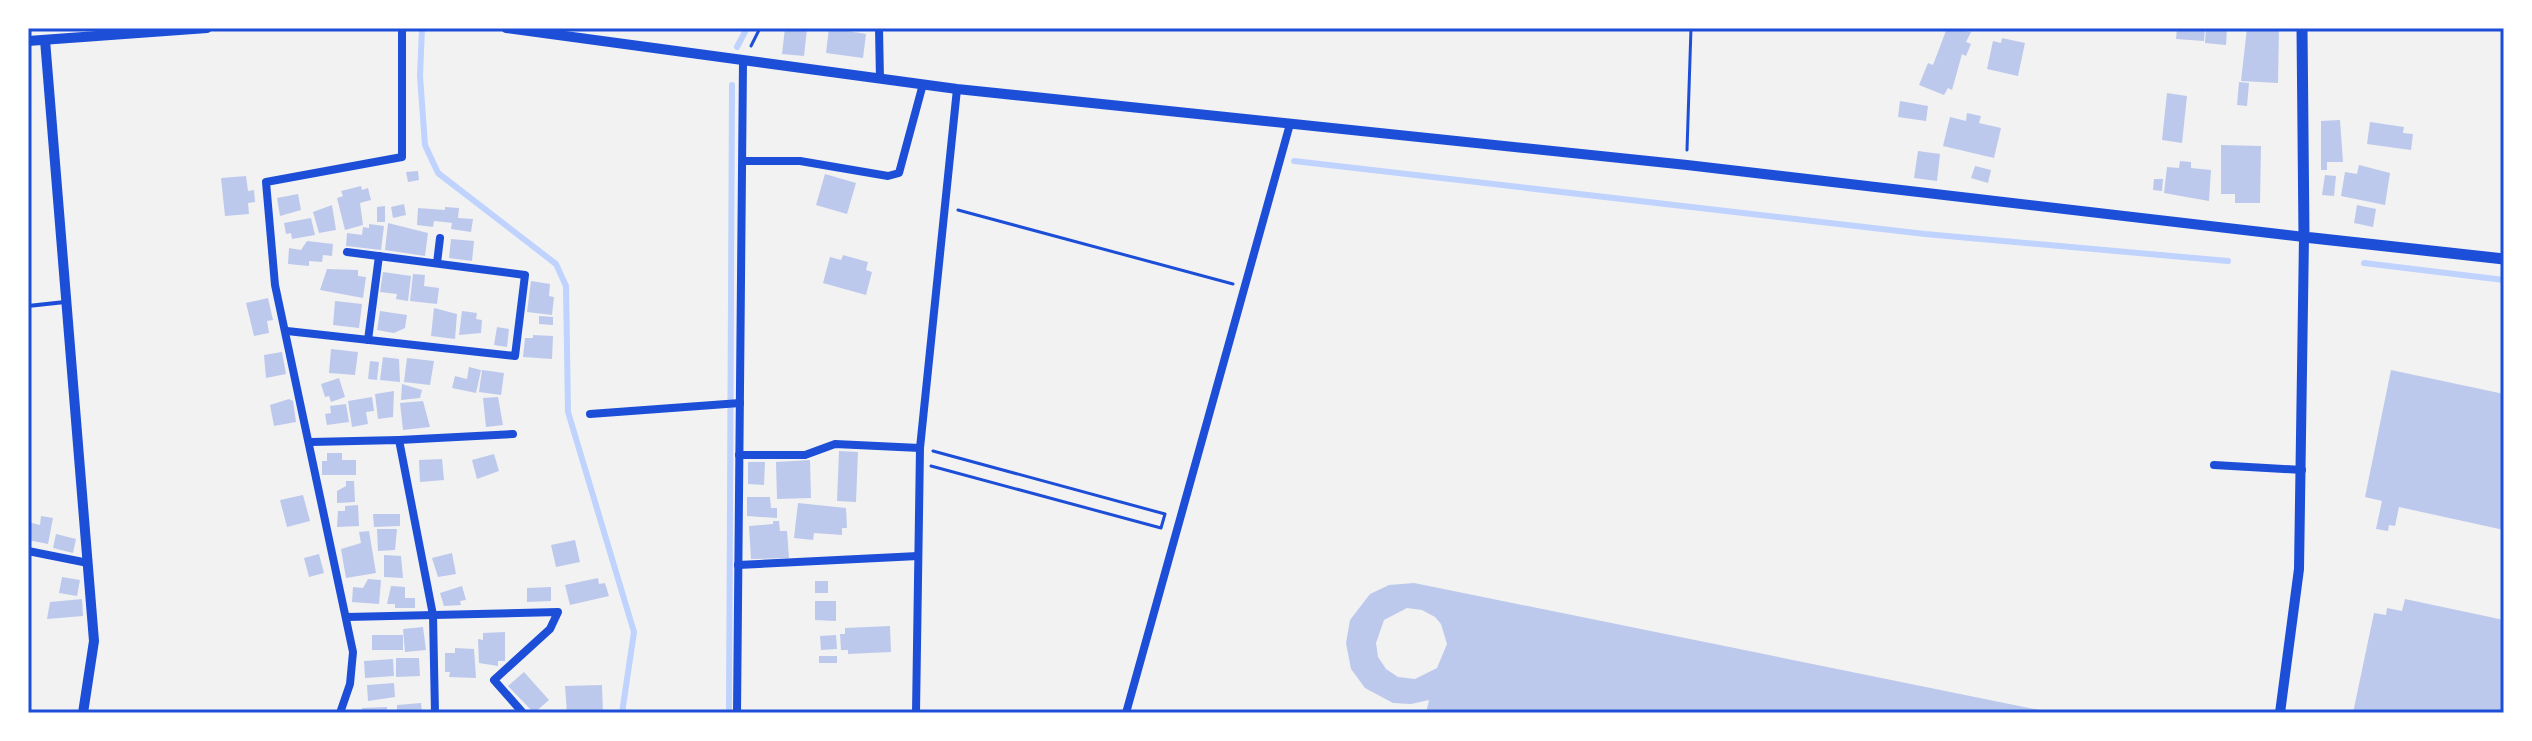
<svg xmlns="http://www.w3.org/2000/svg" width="2532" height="741" font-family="'Fira Sans',sans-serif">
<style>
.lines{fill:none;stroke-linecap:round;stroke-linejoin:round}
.stream{stroke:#bfd3fe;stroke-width:6}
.building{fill:#bdc9ec;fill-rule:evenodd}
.path{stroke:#1d4ed8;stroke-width:3}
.service{stroke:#1d4ed8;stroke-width:4}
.minor{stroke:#1d4ed8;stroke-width:8}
.tertiary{stroke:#1d4ed8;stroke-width:10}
.secondary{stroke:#1d4ed8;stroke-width:11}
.neatline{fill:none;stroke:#1d4ed8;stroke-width:3}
</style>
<rect width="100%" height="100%" fill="#f2f2f2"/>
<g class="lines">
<g class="stream">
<path d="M422,28L420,76L425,145L438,173L556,264L566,286L568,412L634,632L622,713"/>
<path d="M737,47L747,28"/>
<path d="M1294,161L1925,234L2228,261"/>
<path d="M2364,263L2504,280"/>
<path d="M729,713L732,85"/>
</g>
</g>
<g class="building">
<path d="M785,28L807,29L804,56L782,54Z"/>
<path d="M829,28L866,34L863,58L826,53Z"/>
<path d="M1947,28L1971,32L1966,42L1971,44L1966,56L1962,54L1952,90L1948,88L1944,95L1919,85L1928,63L1933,65Z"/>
<path d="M2177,28H2205L2204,41L2176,39Z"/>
<path d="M2206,28H2227L2226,45L2205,43Z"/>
<path d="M2247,28H2279L2278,83L2241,81Z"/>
<path d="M2002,38L2025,43L2018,76L1987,69L1993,41L2001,43Z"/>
<path d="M2239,82L2249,83L2247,106L2237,105Z"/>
<path d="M2167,93L2187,96L2182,143L2162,140Z"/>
<path d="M1900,101L1928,106L1926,121L1898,117Z"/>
<path d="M1967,113L1981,116L1979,123L2001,128L1994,158L1943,146L1950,117L1966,121Z"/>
<path d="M2340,120L2343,162H2327V170H2321V121Z"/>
<path d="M2370,122L2404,127L2403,133L2413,134L2411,150L2367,144Z"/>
<path d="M2221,145L2261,146L2260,203H2235V194H2221Z"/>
<path d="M1918,151L1940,154L1937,181L1914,178Z"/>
<path d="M2180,161L2191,162V168L2211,170L2209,201L2164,193L2167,167L2179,168Z"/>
<path d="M2359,165L2390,173L2385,205L2341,196L2345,172L2357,174Z"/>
<path d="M1975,166L1991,170L1988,183L1971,178Z"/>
<path d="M418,171L419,180L408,182L406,172Z"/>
<path d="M825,174L856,183L847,214L816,205Z"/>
<path d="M2325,175L2336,176L2334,196L2322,195Z"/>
<path d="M246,176L248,191L254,190L255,202L248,203L249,214L225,216L221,178Z"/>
<path d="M2154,179H2163L2162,191L2153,190Z"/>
<path d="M361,186L362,190L368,188L371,200L360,203L363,225L345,230L337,198L343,196L341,191Z"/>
<path d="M298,194L301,210L280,216L277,198Z"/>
<path d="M404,204L406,215L393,218L391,207Z"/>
<path d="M332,205L336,230L319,233L313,212Z"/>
<path d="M2357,205L2376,209L2373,227L2354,223Z"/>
<path d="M385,206V222H377V207Z"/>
<path d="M445,207L459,208L458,218L473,219L471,232L451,229L452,223L444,222L434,221L433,227L417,225L418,208L445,210Z"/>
<path d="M311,218L315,235L292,239L291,233L286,234L284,223Z"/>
<path d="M388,223L428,233L425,256L385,250Z"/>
<path d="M369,224L384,226L381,250L346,246L347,233L362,235L363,227L369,228Z"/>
<path d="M451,239L474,241L472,261L449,258Z"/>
<path d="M307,241L333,244L332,256L323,255L322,262L309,261V266L288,264L289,248L301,250Z"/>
<path d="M843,255L868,262L866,270L872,272L866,295L823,283L830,257L841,260Z"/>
<path d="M327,269L358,270V276L366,277L363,298L320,290Z"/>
<path d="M383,272L411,276L408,301L396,299L397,294L380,292Z"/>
<path d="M413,274L425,275L424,286L439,288L437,304L410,301Z"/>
<path d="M531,281L550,284L549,296L554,297L552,315L527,312Z"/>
<path d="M268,298L273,320L267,321L269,333L254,336L246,303Z"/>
<path d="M335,301L362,304L359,328L333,325Z"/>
<path d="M434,308L457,314L455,339L431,336Z"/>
<path d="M380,311L407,315L405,328L394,333L377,330Z"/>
<path d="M462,311L477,313L476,319L482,320L481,333L459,335Z"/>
<path d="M539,316L553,317V325L539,324Z"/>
<path d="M497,327L509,329L507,347L494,345Z"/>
<path d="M533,335L553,336L552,359L523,357L525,338H533Z"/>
<path d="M331,349L358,352L355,375L329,373Z"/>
<path d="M282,352L286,374L266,378L264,355Z"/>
<path d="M383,357L399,359L400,382L380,380Z"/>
<path d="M407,358L434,361L430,385L404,382Z"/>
<path d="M370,361L379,362L377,380L368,379Z"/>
<path d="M469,367L481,370L476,393L452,388L455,376L467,379Z"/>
<path d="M482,370L504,373L501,395L479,392Z"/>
<path d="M2391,370L2504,394V530L2399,507L2395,526L2389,525L2388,531L2376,529L2382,501L2365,497Z"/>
<path d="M339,378L345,397L331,402L329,396L325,397L321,384Z"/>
<path d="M402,384L422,390L420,398L401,400Z"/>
<path d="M394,391L393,417L378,419L375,394Z"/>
<path d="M372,397L374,411L366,412L368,424L352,427L348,401Z"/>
<path d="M498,397L503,425L486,427L483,398Z"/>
<path d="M289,399L293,401L296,422L274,426L270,405Z"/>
<path d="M423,401L430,427L403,430L400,403Z"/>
<path d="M346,404L349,422L327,425L325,414L331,413L330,406Z"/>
<path d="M839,451L858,452L856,502L837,501Z"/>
<path d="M327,453H342V460H356V475H322V461H327Z"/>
<path d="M494,454L499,471L477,479L472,460Z"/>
<path d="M442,459L444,480L420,482L419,460Z"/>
<path d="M810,460L811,498L777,499L776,462Z"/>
<path d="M748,462H765L764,485L748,484Z"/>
<path d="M346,481H354L355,502L337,503V491L346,486Z"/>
<path d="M303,495L310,521L287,527L280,500Z"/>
<path d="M747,497H770L771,508H777V518L747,516Z"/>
<path d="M798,503L846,508L847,528H842V535L814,533L813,540L794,538Z"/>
<path d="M358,505L359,526L337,527L338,511H345V506Z"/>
<path d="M373,514H400V526L374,527Z"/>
<path d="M41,516L53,518L48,544L28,540V522L40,525Z"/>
<path d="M773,521H779L780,531H787L789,558L751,559L749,526L773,524Z"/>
<path d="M377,529H397L395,550L378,551Z"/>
<path d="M369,531L376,573L346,578L341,549L361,543L359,532Z"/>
<path d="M56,534L76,539L73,553L53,548Z"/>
<path d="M575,540L580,562L556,567L551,545Z"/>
<path d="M452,553L456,574L438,577L432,558Z"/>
<path d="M319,554L324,573L309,577L304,558Z"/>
<path d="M384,555L401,556L403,578L384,577Z"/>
<path d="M62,577L80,580L77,596L59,593Z"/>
<path d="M598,578L599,584L605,583L609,596L570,605L565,585Z"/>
<path d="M368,579L381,580L379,604L352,602L353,587L363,588Z"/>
<rect x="815" y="581" width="13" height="12"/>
<path d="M1414,583L2049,712L2048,713H1426L1429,700L1411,704L1393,703L1365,688L1351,669L1346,643L1350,620L1370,594L1389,585ZM1407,608L1422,610L1435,617L1441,624L1447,644L1437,668L1415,679L1398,677L1386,669L1378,657L1376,643L1384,620Z"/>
<path d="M391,586L405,587V598H415V608H395V604H387Z"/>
<path d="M462,586L466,600L460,601L461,605L444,606L440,593Z"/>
<path d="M551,587V601L527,602V588Z"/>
<path d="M82,599L83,616L47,619L50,602Z"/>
<path d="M2405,599L2504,620V713H2353L2374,613L2386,615L2387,608L2402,611Z"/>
<path d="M815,601H836V621L815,620Z"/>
<path d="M890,626L891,652L848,654V650H841L840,634H845V628Z"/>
<path d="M423,627L426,650L405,652L403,629Z"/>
<path d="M505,632V661H498V666L479,663L478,639L483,640V633Z"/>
<rect x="372" y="635" width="31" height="15"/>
<path d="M836,635L837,649L821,650L820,636Z"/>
<path d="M455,648L474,649L476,678L449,677L450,672H445V653H455Z"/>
<rect x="819" y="656" width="18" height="7"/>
<path d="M396,658H419L420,676L396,677Z"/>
<path d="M393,659L394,676L365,678L364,661Z"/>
<path d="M524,672L549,700L534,713L508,686Z"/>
<path d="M394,683L395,697L368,701L367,685Z"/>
<path d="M602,685L603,713H567L565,686Z"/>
<path d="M421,703L422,713H397V705Z"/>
<path d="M387,707V713H363L362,708Z"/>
</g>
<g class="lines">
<g class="path">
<path d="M751,46L760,28"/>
<path d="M1687,150L1691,28"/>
<path d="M958,210L1233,284"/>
<path d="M931,466L1161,528L1165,514L933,451"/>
</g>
<path class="service" d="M28,306L65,302"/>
<g class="minor">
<path d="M879,28L880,79"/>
<path d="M743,161H800L888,176L899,173L923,84"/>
<path d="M437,263L440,238"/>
<path d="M287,331L515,356L525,275L347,252"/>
<path d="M368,340L379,256"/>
<path d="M590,414L740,403"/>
<path d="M399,440L513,434"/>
<path d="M311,442L399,440L433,615L435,713"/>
<path d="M739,455H805L835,444L920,448"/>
<path d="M2214,465L2302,470"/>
<path d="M28,551L88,563"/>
<path d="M738,565L918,556"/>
<path d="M347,617L558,612L550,629L494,680L523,713"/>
<path d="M340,713L350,684L353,652L275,285L266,182L402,157V28"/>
<path d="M737,713L743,62"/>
<path d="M916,713L920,448L957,89"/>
<path d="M1126,713L1290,124"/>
</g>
<g class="tertiary">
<path d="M506,28L957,89L1687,165L2304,237L2299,569L2280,713"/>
<path d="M45,40L94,641L83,713"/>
<path d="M28,41L207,28"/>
</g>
<path class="secondary" d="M2302,28L2304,237L2504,259"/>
</g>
<rect width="2532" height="741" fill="none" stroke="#ffffff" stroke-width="60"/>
<rect x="30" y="30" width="2472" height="681" class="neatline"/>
</svg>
